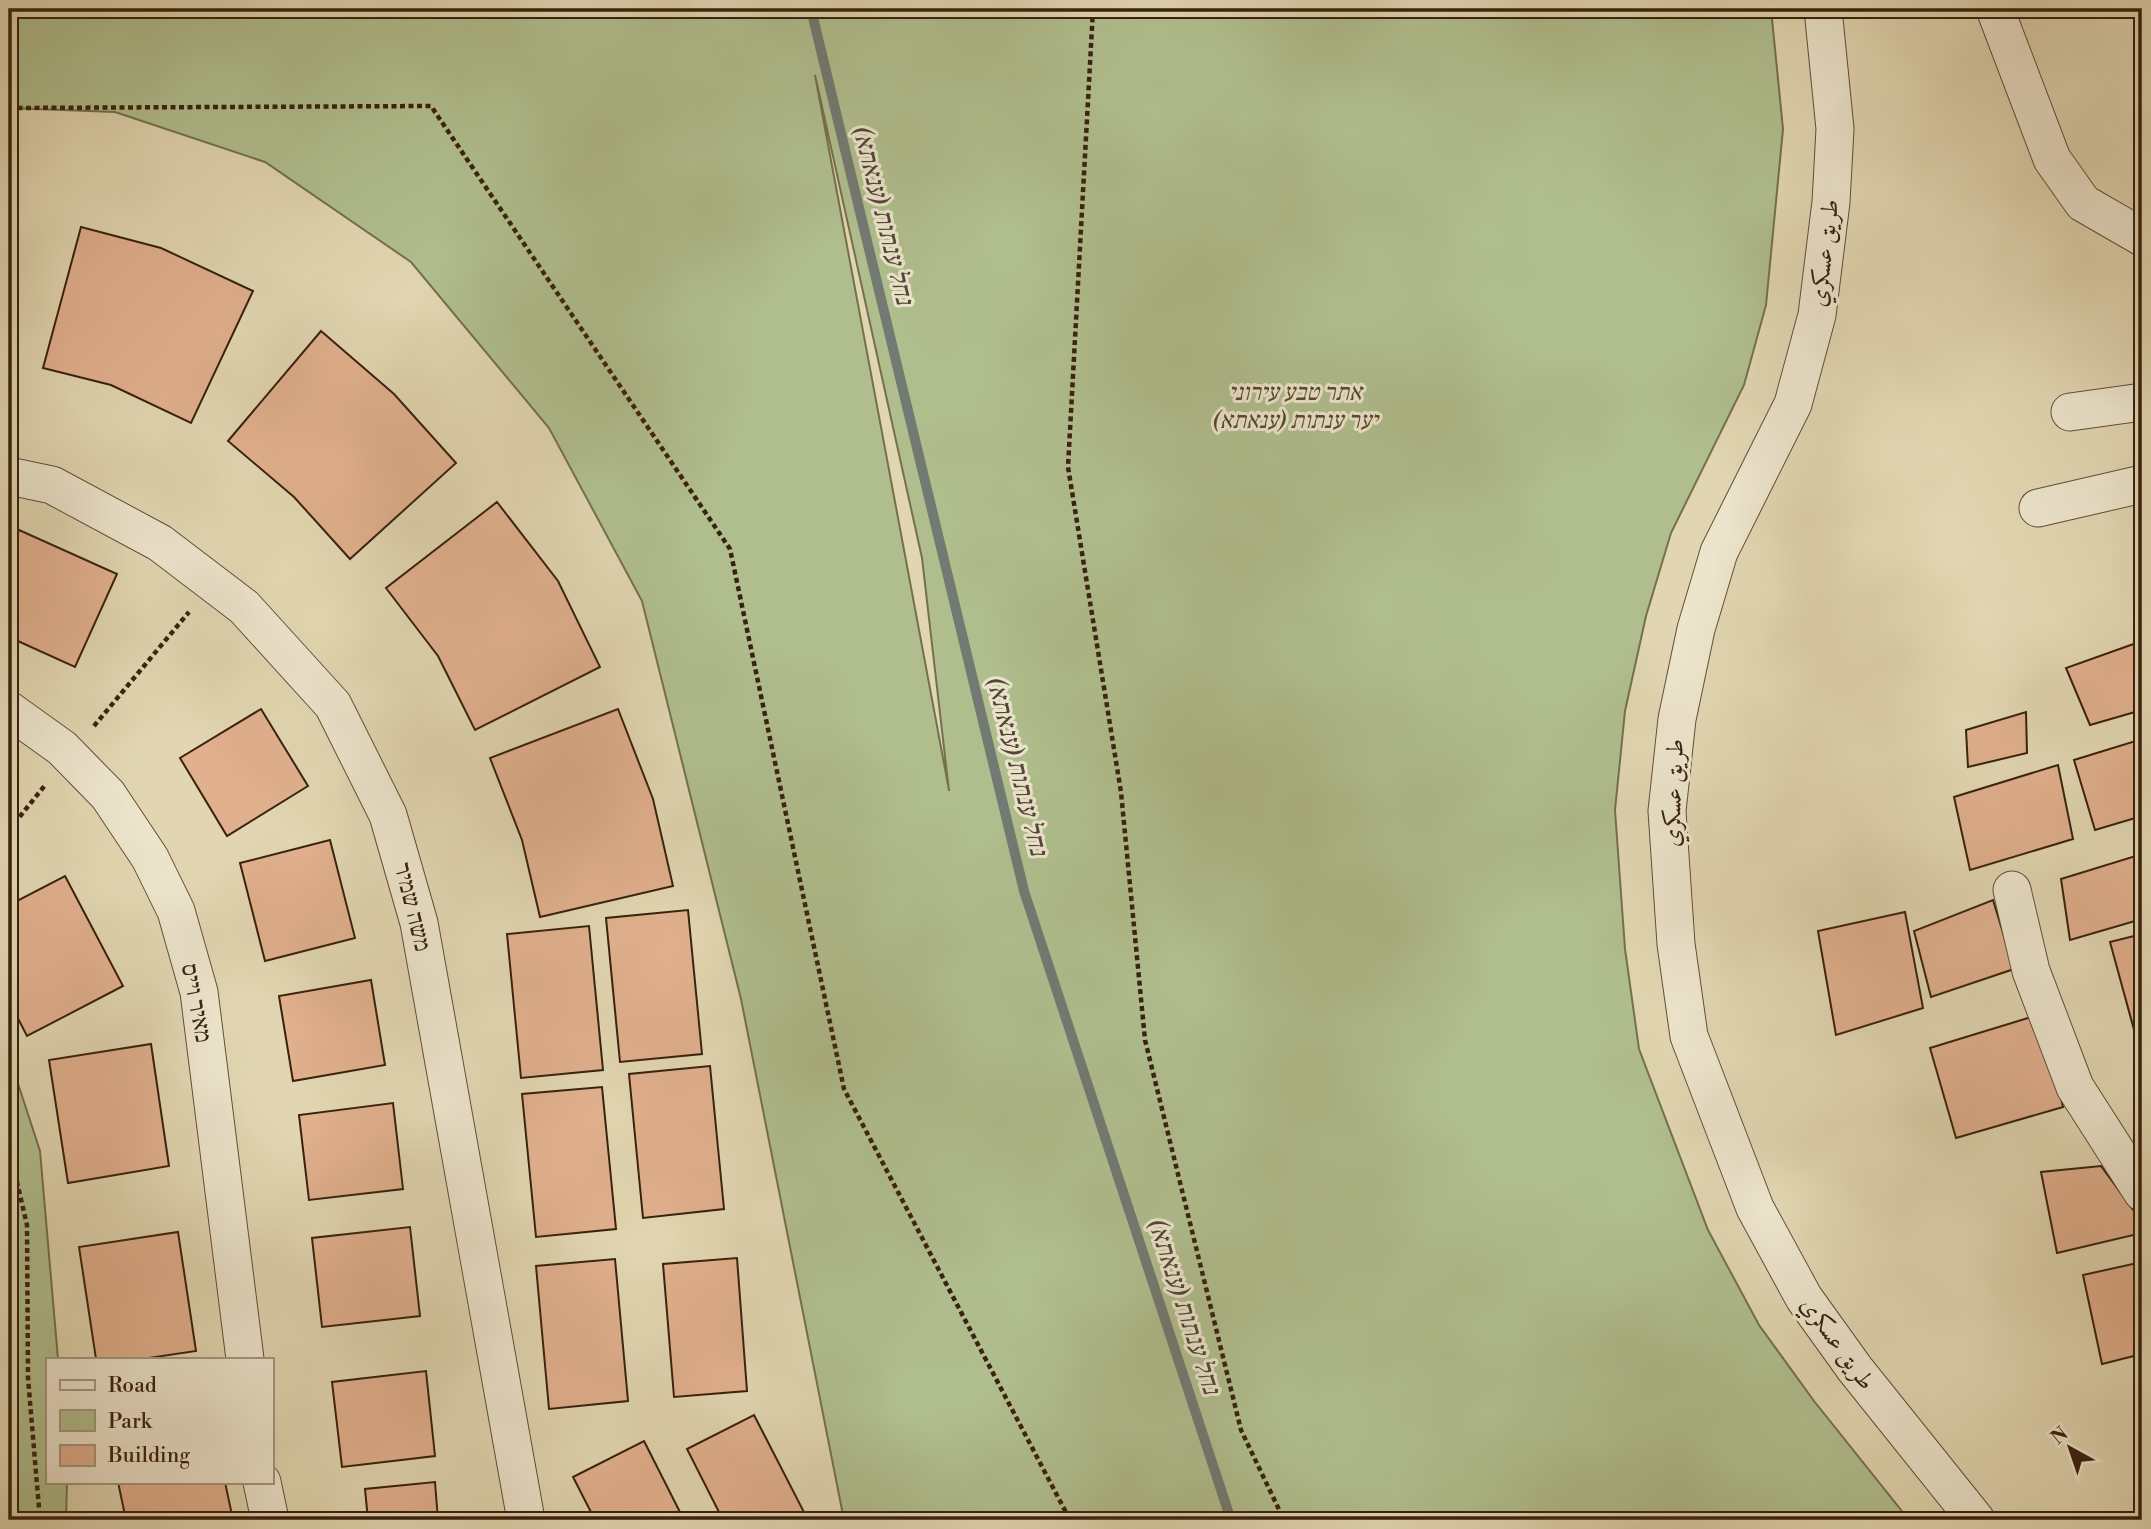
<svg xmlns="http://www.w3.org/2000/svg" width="2151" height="1529" font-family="'Libre Bodoni',Amiri,'Frank Ruhl Libre',serif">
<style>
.green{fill:#b0be8e;stroke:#74704e;stroke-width:2;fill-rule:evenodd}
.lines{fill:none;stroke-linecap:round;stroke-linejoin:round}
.stream{stroke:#727a73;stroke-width:10}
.building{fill:#e1b08e;stroke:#38210e;stroke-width:2}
.minor-casing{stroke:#624e37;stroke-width:39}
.path{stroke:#38210e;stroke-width:4.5;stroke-dasharray:5 3.5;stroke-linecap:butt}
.minor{stroke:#ece4cc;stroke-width:37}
.labels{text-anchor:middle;stroke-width:6;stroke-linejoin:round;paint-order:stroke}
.street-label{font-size:24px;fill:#38210e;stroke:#ece4cc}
.park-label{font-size:24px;font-style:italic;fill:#56482e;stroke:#ece4cc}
.water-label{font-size:26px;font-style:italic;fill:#504638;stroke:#ece4cc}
</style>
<rect width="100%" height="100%" fill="#e1d6b1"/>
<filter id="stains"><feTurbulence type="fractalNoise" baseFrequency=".00286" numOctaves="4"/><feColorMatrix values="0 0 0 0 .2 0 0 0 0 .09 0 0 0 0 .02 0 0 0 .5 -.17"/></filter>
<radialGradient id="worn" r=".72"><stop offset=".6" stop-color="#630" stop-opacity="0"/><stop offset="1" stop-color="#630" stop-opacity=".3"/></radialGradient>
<g class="green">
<path d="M9,9H1771L1783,129L1766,305L1744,385L1671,533L1646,616L1625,711L1615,810L1625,949L1639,1049L1708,1230L1759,1325L1814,1401L1909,1520H844L741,999L642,601L549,428L411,262L265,162L115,112L9,108ZM815,75L922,558L949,791V790Z"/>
<path d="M9,1056L40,1151L58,1359H47V1482H67L66,1520H9Z"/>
</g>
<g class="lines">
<path class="stream" d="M811,9L1024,891L1231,1520"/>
</g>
<g class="building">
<path d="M81,227L161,248L253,291L191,423L111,385L43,368Z"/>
<path d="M321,331L394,394L456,463L350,559L294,497L228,441Z"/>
<path d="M497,502L558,581L600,667L475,730L438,656L386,588Z"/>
<path d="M19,530L117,574L75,667L9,637V553Z"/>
<path d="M2142,641V710L2090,725L2066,668Z"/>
<path d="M261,709L308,786L227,836L180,758Z"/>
<path d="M618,709L653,799L673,886L540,917L522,840L490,758Z"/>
<path d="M2026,712L2027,753L1968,767L1966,730Z"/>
<path d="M2142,739V816L2095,830L2074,760Z"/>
<path d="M2058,765L2073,839L1970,870L1954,797Z"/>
<path d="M330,840L355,938L265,961L240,863Z"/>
<path d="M2142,854V919L2070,940L2061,879Z"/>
<path d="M65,876L123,986L27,1036L9,1001V905Z"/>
<path d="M1993,900L2014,969L1931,997L1914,931Z"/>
<path d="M688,910L702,1054L620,1062L606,918Z"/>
<path d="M1905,912L1923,1008L1836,1035L1818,931Z"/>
<path d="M589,926L603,1070L521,1078L507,934Z"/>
<path d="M2142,934V1035L2136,1037L2110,942Z"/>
<path d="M371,980L385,1065L293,1081L279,996Z"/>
<path d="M2041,1014L2063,1107L1956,1138L1930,1048Z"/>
<path d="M151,1044L169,1166L68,1183L49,1060Z"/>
<path d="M710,1066L724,1209L643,1218L629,1074Z"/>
<path d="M602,1087L616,1229L536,1237L522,1094Z"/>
<path d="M393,1103L403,1189L309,1200L299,1115Z"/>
<path d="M2101,1166L2142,1222V1233L2057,1253L2041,1172Z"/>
<path d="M410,1227L420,1316L322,1327L312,1238Z"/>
<path d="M178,1232L196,1351L142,1359H96L79,1247Z"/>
<path d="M737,1258L747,1391L674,1397L663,1264Z"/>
<path d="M615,1259L628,1401L549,1409L536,1266Z"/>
<path d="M2142,1262V1354L2102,1364L2083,1275Z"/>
<path d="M426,1371L435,1456L342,1467L332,1382Z"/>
<path d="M754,1415L808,1520H723L687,1449Z"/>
<path d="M644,1441L684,1520H595L573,1477Z"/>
<path d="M118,1482H225L233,1520H126Z"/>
<path d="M435,1482L438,1520H368L365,1489Z"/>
</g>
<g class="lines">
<defs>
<g id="minor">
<path d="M1823,9L1835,129L1831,202L1817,315L1793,404L1719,552L1696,629L1677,719L1667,811L1676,944L1689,1036L1755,1208L1804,1298L1855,1369L1976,1520"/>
<path d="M1995,9L2052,159L2083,203L2142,237"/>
<path d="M2070,412L2142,402"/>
<path d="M9,476L52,485L160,543L244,607L333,705L388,815L419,923L526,1520"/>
<path d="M2038,508L2142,484"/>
<path d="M9,710L62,748L108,795L150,858L176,911L199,992L245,1359"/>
<path d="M2012,890L2031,971L2075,1087L2142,1192"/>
<path d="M262,1482L270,1520"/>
</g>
</defs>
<use href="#minor" class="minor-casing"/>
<g class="path">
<path d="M1093,9L1068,467L1121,792L1145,1040L1241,1430L1284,1520"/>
<path d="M9,108L431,106L730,549L844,1089L1070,1520"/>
<path d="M94,726L189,612"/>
<path d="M9,830L46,784"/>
<path d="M9,1148L27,1225L28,1378L40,1520"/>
</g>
<use href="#minor" class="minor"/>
</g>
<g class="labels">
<g class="street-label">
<text transform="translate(1824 253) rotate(-83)" y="8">طريق عسكري</text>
<text transform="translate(1673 793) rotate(-88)" y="8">طريق عسكري</text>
<text transform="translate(413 907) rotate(76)" y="8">משה שמיר</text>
<text transform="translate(197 1003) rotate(79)" y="8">מאיר וייס</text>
<text transform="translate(1838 1343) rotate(54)" y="8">طريق عسكري</text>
</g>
<g class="park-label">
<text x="1295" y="400">אתר טבע עירוני<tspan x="1295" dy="28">יער ענתות (ענאתא)</tspan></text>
</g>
<g class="water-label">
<text transform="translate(884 215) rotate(76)" y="9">נחל ענתות (ענאתא)</text>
<text transform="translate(1018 766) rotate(76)" y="9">נחל ענתות (ענאתא)</text>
<text transform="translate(1185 1306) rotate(72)" y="9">נחל ענתות (ענאתא)</text>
</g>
</g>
<rect width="2151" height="1529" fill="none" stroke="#e1d6b1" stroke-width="35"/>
<rect x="10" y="10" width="2130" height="1508" fill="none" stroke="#38210e" stroke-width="3.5"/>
<rect x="18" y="18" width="2116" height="1494" fill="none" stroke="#38210e" stroke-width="2"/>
<rect x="46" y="1358" width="228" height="126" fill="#ece4cc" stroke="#a49680" stroke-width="2"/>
<rect x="60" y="1380" width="35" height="10" fill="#ece4cc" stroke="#a49680" stroke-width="2"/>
<text x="108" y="1392" font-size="21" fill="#38210e">Road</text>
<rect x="60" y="1410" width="35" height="21" fill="#b0be8e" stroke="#a49680" stroke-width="2"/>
<text x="108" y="1428" font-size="21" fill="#38210e">Park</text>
<rect x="60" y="1445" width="35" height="21" fill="#e1b08e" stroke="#a49680" stroke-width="2"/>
<text x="108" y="1462" font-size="21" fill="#38210e">Building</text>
<g transform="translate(2070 1448) rotate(320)" stroke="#ece4cc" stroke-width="5" paint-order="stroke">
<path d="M0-5L12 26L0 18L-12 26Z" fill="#38210e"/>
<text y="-10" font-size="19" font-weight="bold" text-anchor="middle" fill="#38210e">N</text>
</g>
<rect width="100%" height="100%" filter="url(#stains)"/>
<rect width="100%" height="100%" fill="url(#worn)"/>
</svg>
